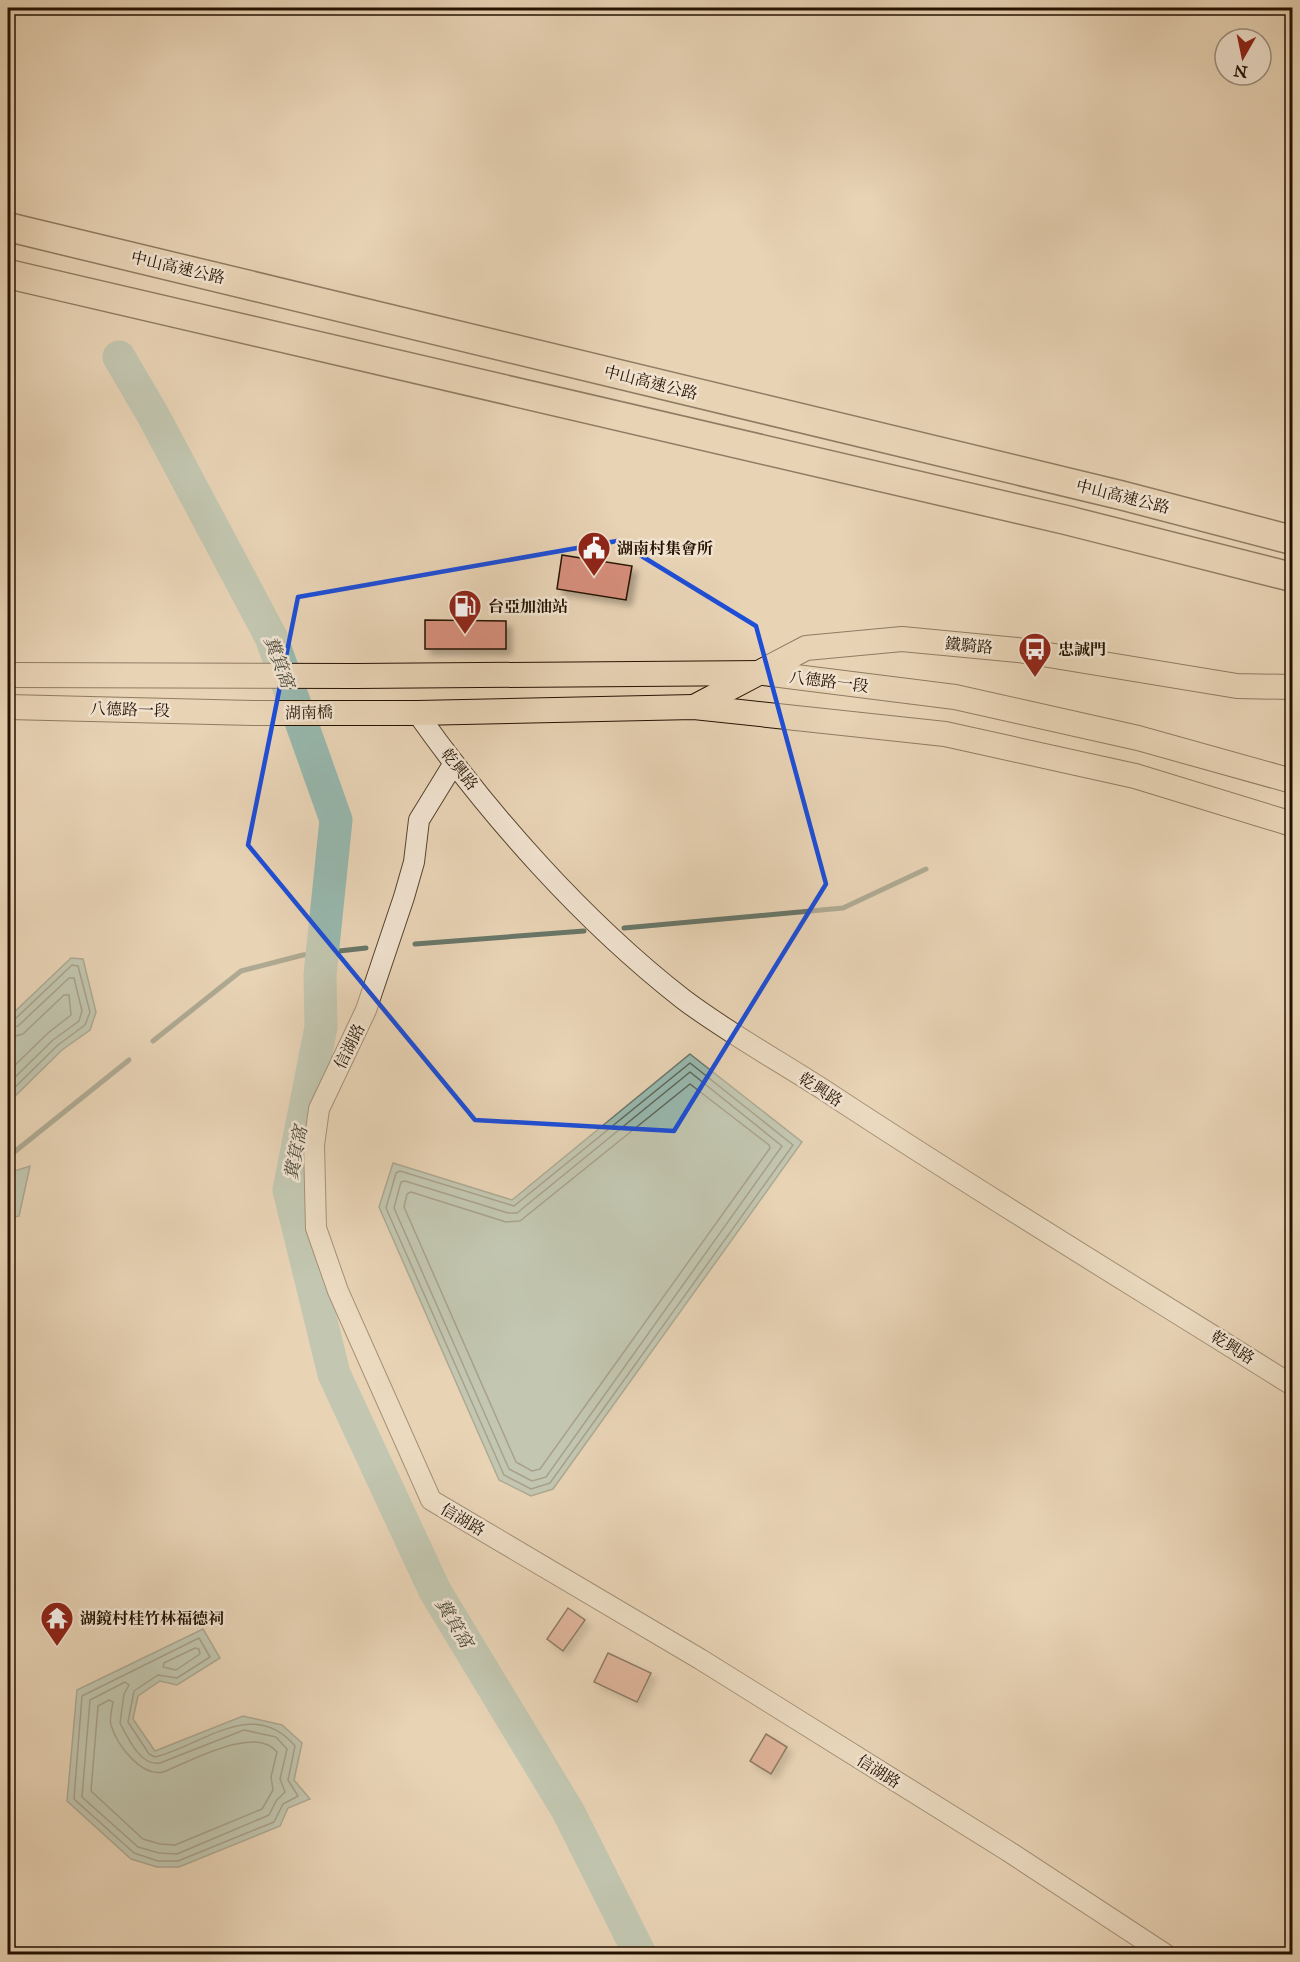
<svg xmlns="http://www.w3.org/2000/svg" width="1300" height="1962" font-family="'IM FELL Great Primer','Noto Serif TC',serif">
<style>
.water{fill:#97b8ae;stroke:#697668;stroke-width:1.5}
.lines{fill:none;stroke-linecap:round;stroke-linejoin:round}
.shore{stroke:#5e6557;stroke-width:1.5}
.stream{stroke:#697668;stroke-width:5}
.river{stroke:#97b8ae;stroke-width:33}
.building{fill:#d68e7c;stroke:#241200;stroke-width:1.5;filter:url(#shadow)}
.minor-casing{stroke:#55422d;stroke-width:22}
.major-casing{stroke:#241200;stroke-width:26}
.highway-casing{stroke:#241200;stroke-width:31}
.minor{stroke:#f0e2cf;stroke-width:20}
.major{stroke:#e8d3b5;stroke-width:24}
.highway{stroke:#e8d3b5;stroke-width:28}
.marked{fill:none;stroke:#1d4ed8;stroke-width:4.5;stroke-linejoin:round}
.labels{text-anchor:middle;stroke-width:5;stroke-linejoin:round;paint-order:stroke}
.street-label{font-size:16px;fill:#241200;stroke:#f0e2cf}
.poi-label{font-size:16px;font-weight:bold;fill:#241200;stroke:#f0e2cf;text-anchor:start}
.water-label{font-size:18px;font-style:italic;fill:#4c4c3d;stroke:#f0e2cf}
</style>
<defs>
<filter id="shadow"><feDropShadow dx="5.5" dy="5.5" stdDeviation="3" flood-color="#0004"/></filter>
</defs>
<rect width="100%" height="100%" fill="#e8d3b5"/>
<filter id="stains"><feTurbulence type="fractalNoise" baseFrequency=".00333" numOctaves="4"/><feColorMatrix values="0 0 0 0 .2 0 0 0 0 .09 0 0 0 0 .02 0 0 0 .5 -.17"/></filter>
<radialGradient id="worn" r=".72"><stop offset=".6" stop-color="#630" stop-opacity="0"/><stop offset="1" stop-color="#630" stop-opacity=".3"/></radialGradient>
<g class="water">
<path d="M71,958L83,959L96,1012L90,1030L62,1050L8,1103V1018Z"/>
<path d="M690,1054L802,1142L553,1489L531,1496L499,1480L379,1207L393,1163L512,1200Z"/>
<path d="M30,1166L19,1216L8,1219V1173Z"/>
<path d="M203,1629L220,1658L177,1685L160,1681L138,1696L133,1719L155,1751L243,1716L282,1725L302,1743L294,1780L310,1799L288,1808L280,1826L179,1867H157L131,1859L67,1801L77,1690Z"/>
</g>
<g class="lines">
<g class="shore">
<path d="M8,1022L14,1020L72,965L78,966L90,1012L85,1025L58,1045L8,1094"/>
<path d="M8,1029L18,1026L69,978H74L82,1011L79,1021L53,1040L8,1084"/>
<path d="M8,1038L23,1034L64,995H69L71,1015L48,1033L8,1072"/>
<path d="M690,1063L793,1145L550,1483L531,1489L504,1475L386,1208L396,1173L400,1171L514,1206Z"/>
<path d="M690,1072L782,1146L546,1477L532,1481L509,1469L394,1208L401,1182L405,1181L508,1213H517Z"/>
<path d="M690,1084L769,1145L770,1148L540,1469L532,1471L516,1462L404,1207L407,1194L411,1192L506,1222L520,1221Z"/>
<path d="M199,1638L210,1657L177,1678L158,1675L134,1691L128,1722L149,1754L155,1757C202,1746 253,1696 295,1746L288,1780L298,1796L283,1804L274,1822L178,1861H158L134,1853L74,1799L82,1696Z"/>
<path d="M195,1648L199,1649L200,1654L176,1670L163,1667L164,1663Z"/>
<path d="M125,1682L129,1685L124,1694L120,1723C128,1738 141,1767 160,1763L244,1730L276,1737L287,1749L280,1779L285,1792L276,1801L269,1815L177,1854L159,1853L138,1847L82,1797L90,1700Z"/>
<path d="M109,1700L113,1702C112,1710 109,1717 111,1725C117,1745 141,1777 163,1772C189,1762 256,1724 277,1752L271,1777L273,1790L262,1809L175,1845L160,1844L143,1839L91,1791L98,1706Z"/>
</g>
<g class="stream">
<path d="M624,928L843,908L926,869"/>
<path d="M415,944L584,931"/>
<path d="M153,1041L241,971L303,955L366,948"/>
<path d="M8,1157L129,1060"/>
</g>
<path class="river" d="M119,357L153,415L271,637L336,820L320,975L321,1027L289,1190L334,1374L435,1591L568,1811L640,1954"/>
</g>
<g class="building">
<path d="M562,555L632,566L626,600L557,589Z"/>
<path d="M425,620L506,621V649H425Z"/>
<path d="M568,1608L585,1620L563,1651L547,1639Z"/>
<path d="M608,1653L651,1673L637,1702L594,1682Z"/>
<path d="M766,1734L787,1747L771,1774L750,1761Z"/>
</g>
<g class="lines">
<defs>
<g id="minor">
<path d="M417,713C490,816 583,921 683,999C725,1031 779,1061 824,1090C978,1192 1136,1287 1292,1385"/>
<path d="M454,763L419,820L414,862L404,897L366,1010L319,1109L314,1145L316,1228L338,1291L431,1500L700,1659L1008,1851L1165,1954"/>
</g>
<g id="major">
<path d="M8,675L355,676L764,673L955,697L1138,738L1292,781"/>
<path d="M8,707L253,713H417L694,707L945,734L1135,776L1292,824"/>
<path d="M694,707L806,648L902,639L1018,650L1237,686L1292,687"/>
</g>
<g id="highway">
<path d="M8,227L1120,495L1292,540"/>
<path d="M8,274L1066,520L1292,577"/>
</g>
</defs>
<use href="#minor" class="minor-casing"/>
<use href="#major" class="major-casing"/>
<use href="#highway" class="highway-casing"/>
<use href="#minor" class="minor"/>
<use href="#major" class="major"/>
<use href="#highway" class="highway"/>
</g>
<path d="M0 0H1300V1962H0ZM617,541L756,626L826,884L674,1131L475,1120L248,845L298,597Z" fill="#e8d3b5" fill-opacity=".55" fill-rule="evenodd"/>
<path class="marked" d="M617,541L756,626L826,884L674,1131L475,1120L248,845L298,597Z"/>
<defs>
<symbol id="civic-pin" viewBox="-11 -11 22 30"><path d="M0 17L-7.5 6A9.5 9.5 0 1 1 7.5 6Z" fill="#8f2418" stroke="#f0e2cf"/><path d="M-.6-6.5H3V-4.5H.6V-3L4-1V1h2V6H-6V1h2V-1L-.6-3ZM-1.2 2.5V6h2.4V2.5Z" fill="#fff"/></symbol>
<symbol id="fuel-pin" viewBox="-11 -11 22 30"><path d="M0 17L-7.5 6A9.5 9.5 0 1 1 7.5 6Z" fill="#8f2418" stroke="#f0e2cf"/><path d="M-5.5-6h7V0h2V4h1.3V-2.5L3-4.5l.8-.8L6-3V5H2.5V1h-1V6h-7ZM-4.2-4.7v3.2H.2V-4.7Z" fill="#fff"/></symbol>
<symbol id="bus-pin" viewBox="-11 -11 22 30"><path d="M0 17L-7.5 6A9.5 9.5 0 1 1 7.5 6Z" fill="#8f2418" stroke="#f0e2cf"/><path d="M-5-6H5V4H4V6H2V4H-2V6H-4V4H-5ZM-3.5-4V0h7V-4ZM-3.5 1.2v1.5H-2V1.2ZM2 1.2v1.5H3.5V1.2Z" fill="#fff"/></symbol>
<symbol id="temple-pin" viewBox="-11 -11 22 30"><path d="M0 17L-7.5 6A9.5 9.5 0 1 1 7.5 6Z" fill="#8f2418" stroke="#f0e2cf"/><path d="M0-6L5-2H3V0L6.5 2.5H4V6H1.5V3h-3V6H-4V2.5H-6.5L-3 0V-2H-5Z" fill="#fff"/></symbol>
</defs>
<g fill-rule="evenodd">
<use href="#civic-pin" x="575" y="529" width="38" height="52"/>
<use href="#fuel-pin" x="446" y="587" width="38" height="52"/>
<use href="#bus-pin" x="1016" y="630" width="38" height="52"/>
<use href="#temple-pin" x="38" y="1599" width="38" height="52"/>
</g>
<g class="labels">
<g class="street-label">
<text transform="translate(178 267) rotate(13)" y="6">中山高速公路</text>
<text transform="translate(651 382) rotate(14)" y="6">中山高速公路</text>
<text transform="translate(1123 496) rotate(14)" y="6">中山高速公路</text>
<text transform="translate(969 645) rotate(5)" y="6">鐵騎路</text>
<text transform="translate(829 681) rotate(7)" y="6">八德路一段</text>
<text transform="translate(130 709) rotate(2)" y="6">八德路一段</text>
<text transform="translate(309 712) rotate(-1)" y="6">湖南橋</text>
<text transform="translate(460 769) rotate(51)" y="6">乾興路</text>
<text transform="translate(349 1046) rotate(-64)" y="6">信湖路</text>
<text transform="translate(821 1089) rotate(33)" y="6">乾興路</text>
<text transform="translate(1233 1347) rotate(32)" y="6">乾興路</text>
<text transform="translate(463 1519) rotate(30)" y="6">信湖路</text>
<text transform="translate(879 1771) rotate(32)" y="6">信湖路</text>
</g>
<g class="poi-label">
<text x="617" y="554">湖南村集會所</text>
<text x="488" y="612">台亞加油站</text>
<text x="1058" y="655">忠誠門</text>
<text x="80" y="1624">湖鏡村桂竹林福德祠</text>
</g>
<g class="water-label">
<text transform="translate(279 662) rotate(69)" y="6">糞箕窩</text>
<text transform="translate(296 1153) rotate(-79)" y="6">糞箕窩</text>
<text transform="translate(454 1623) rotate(59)" y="6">糞箕窩</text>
</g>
</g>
<rect width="1300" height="1962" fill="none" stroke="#e8d3b5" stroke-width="30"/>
<rect x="9" y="9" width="1282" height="1944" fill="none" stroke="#241200" stroke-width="3"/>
<rect x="15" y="15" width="1270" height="1932" fill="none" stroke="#241200" stroke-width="1.5"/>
<g transform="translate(1243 57) rotate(189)"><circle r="28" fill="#f0e2cf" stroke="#9e8f7c" stroke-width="1.5"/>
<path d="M0-4.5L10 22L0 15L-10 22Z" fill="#8f2418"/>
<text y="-9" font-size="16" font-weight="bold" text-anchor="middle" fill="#241200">N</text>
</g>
<rect width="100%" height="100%" filter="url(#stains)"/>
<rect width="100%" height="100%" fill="url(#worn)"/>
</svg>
